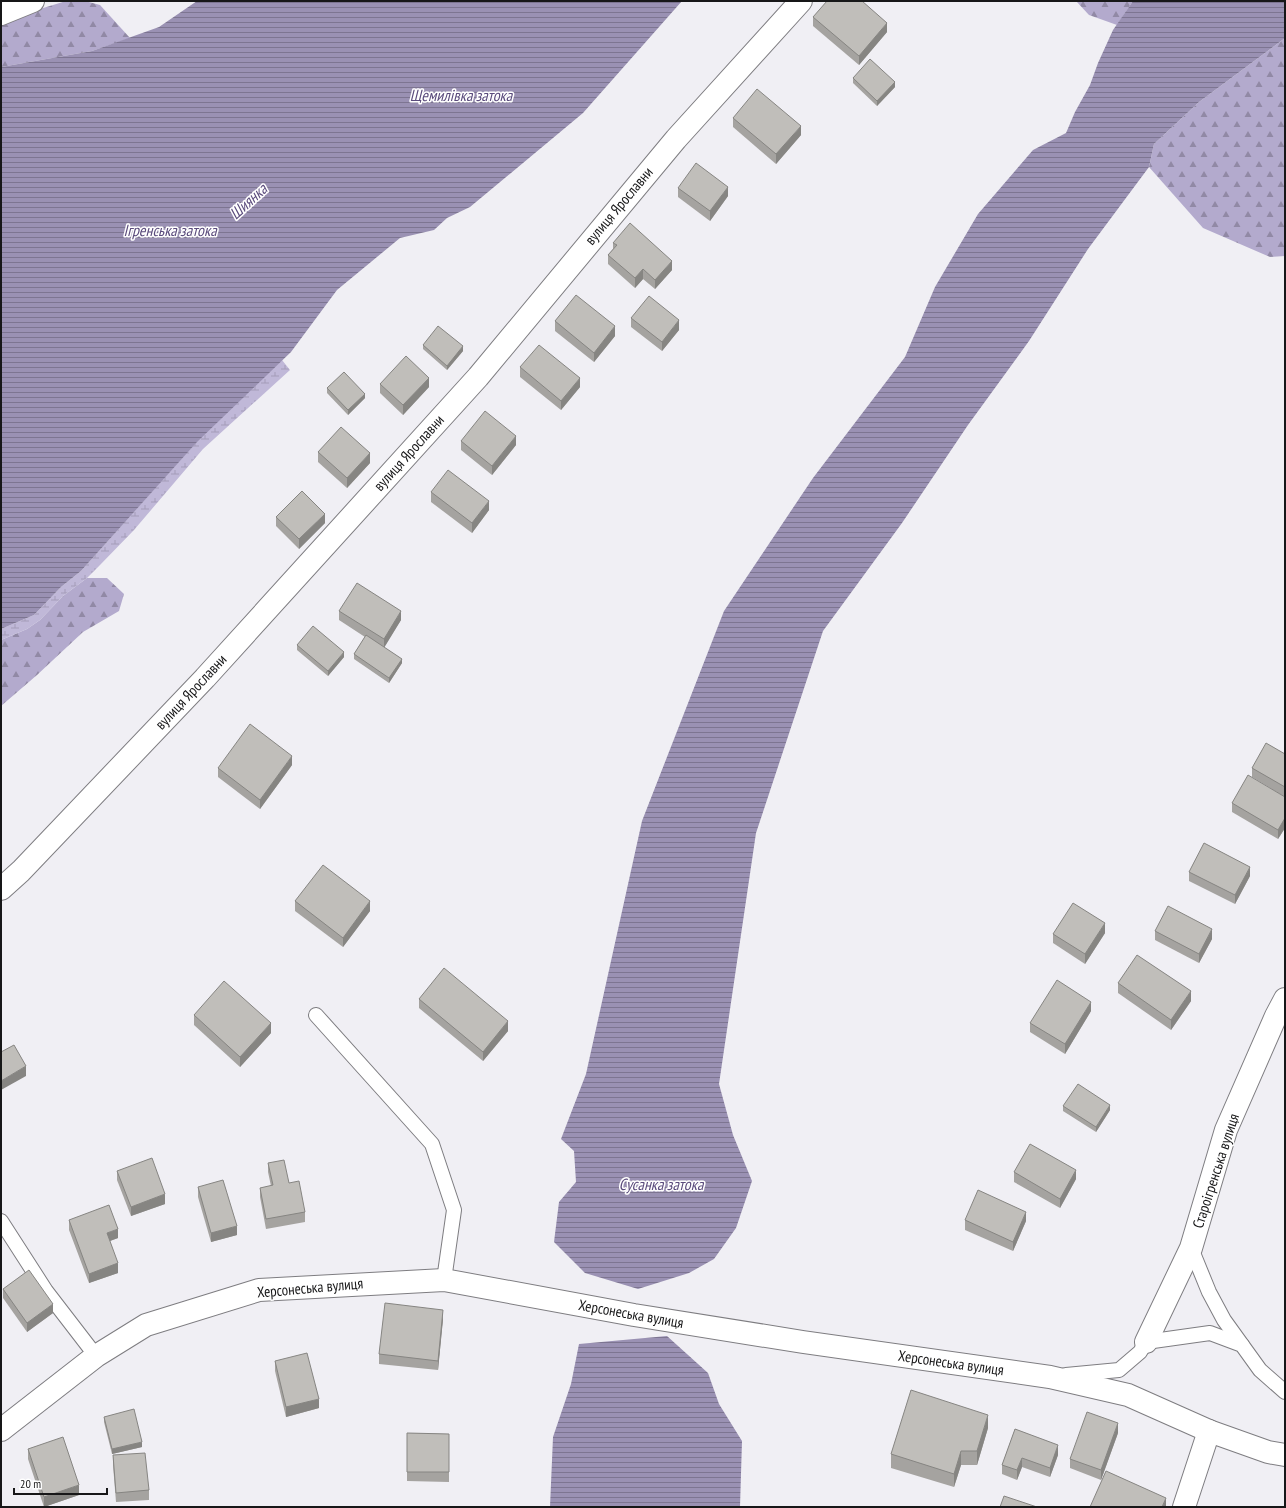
<svg xmlns="http://www.w3.org/2000/svg" width="1286" height="1508" font-family="'PT Sans Narrow',sans-serif">
<style>
.forest{fill:url(#forest-firs)}
.wetland{fill:url(#wetland-marsh)}
.water{fill:url(#water-rules)}
.lines{fill:none;stroke-linecap:round;stroke-linejoin:round}
.lane-casing{stroke:#7e7d81;stroke-width:16}
.street-casing{stroke:#7e7d81;stroke-width:24}
.lane{stroke:#fff;stroke-width:14}
.street{stroke:#fff;stroke-width:22}
.wall{fill:#a5a3a0}
.shaded-wall{fill:#868582}
.building{fill:#c0beba;stroke:#868582}
.labels{text-anchor:middle;stroke-width:3;stroke-linejoin:round;paint-order:stroke}
.street-label{font-size:15px;fill:#171718;stroke:#fff}
.water-label{font-size:16px;font-style:italic;fill:#5a4b7c;stroke:#fff}
</style>
<defs>
<pattern id="forest-firs" width="22" height="20" patternUnits="userSpaceOnUse"><rect width="22" height="20" fill="#b3aacd"/><path d="M5 1l3.5 6h-7zM16 11l3.5 6h-7z" fill="#9189a5"/></pattern>
<pattern id="wetland-marsh" width="20" height="14" patternUnits="userSpaceOnUse"><rect width="20" height="14" fill="#c0b8d8"/><path d="M1 5h8M5 5V1M11 12h8M15 12V8" fill="none" stroke="#a49db9"/></pattern>
<pattern id="water-rules" width="6" height="5" patternUnits="userSpaceOnUse"><rect width="6" height="5" fill="#9a91b3"/><path d="M0 2.5h6" fill="none" stroke="#7d7591"/></pattern>
</defs>
<rect width="100%" height="100%" fill="#f0eff4"/>
<g class="forest">
<path d="M66,1H85L100,5L130,38L92,51L1,67V21Z"/>
<path d="M1076,1H1133L1117,25L1089,15Z"/>
<path d="M1285,38V256L1270,257L1203,228L1149,167L1154,144L1199,102Z"/>
<path d="M87,578H107L124,594L119,611L83,632L37,675L1,706V640L27,629L40,620L63,596Z"/>
</g>
<path class="wetland" d="M282,360L290,370L203,449L134,530L100,565L87,578L63,596L40,620L27,629L1,640V629L34,615L61,587L81,571L199,439Z"/>
<g class="water">
<path d="M197,1H682L583,113L470,207L447,218L434,230L400,238L337,290L291,352L197,442L81,571L61,587L34,615L1,629V67L92,51L159,27Z"/>
<path d="M1133,1H1285V38L1199,102L1154,144L1149,167L1088,249L1029,341L968,425L902,523L823,631L756,833L719,1084L733,1135L752,1181L736,1228L714,1259L689,1273L638,1289L585,1273L554,1242L559,1202L576,1182L574,1151L561,1139L586,1074L642,821L724,611L813,478L905,357L935,287L978,214L1033,150L1066,133L1075,112L1090,85L1098,63L1113,30Z"/>
<path d="M667,1336L708,1373L719,1404L742,1441L740,1507H550L553,1437L571,1384L579,1344Z"/>
</g>
<g class="lines">
<defs>
<g id="lane">
<path d="M316,1015L432,1144L454,1210L444,1280"/>
<path d="M1,1221L46,1291L96,1356"/>
<path d="M1191,1248L1209,1292L1224,1320L1242,1345"/>
<path d="M1066,1375L1119,1370L1140,1352L1146,1342L1210,1333L1242,1345L1260,1370L1285,1392"/>
</g>
<g id="street">
<path d="M1,14L33,1"/>
<path d="M1,889L21,871L205,678L478,377L676,139L801,1"/>
<path d="M1146,1342L1191,1248L1226,1130L1276,1016L1285,999"/>
<path d="M1,1430L96,1356L146,1325L259,1290L444,1280L634,1315L803,1342L1050,1377L1128,1395L1209,1431L1268,1452L1285,1455"/>
<path d="M1184,1507L1209,1431"/>
</g>
</defs>
<use href="#lane" class="lane-casing"/>
<use href="#street" class="street-casing"/>
<use href="#lane" class="lane"/>
<use href="#street" class="street"/>
</g>
<g class="wall">
<path d="M813,17L887,32L859,65L813,26Z"/>
<path d="M853,78L895,87L877,106L853,83Z"/>
<path d="M733,118L801,135L776,164L733,127Z"/>
<path d="M678,188L728,196L710,221L678,197Z"/>
<path d="M613,243L672,270L655,289L643,279L635,288L608,264V255L613,249Z"/>
<path d="M631,318L679,330L662,351L631,327Z"/>
<path d="M555,321L615,336L594,362L555,331Z"/>
<path d="M423,345L463,351L447,370L423,349Z"/>
<path d="M520,367L580,387L561,410L520,377Z"/>
<path d="M380,384L429,387L403,415L380,393Z"/>
<path d="M327,388L365,398L348,415L327,393Z"/>
<path d="M461,441L516,445L492,475L461,450Z"/>
<path d="M318,452L370,463L347,488L318,462Z"/>
<path d="M431,492L489,510L472,533L431,502Z"/>
<path d="M276,517L325,523L299,549L276,526Z"/>
<path d="M339,611L401,620L384,647L402,663L389,683L354,659V654L365,637L339,620Z"/>
<path d="M297,645L344,657L328,676L297,650Z"/>
<path d="M1285,754V797L1252,777V768Z"/>
<path d="M292,765L260,809L218,777V768Z"/>
<path d="M1285,797V828L1278,839L1232,812V803Z"/>
<path d="M1189,872L1250,876L1235,904L1189,881Z"/>
<path d="M295,901L370,911L343,947L295,911Z"/>
<path d="M1155,931L1212,939L1199,963L1155,940Z"/>
<path d="M1105,933L1085,964L1053,943V934Z"/>
<path d="M1118,983L1191,1001L1171,1030L1118,993Z"/>
<path d="M419,999L508,1031L483,1061L419,1008Z"/>
<path d="M1091,1011L1065,1054L1030,1032V1023Z"/>
<path d="M194,1015L271,1033L240,1067L194,1025Z"/>
<path d="M1063,1106L1110,1110L1096,1132L1063,1111Z"/>
<path d="M268,1163L289,1183L305,1212V1222L266,1229L260,1197V1188L271,1186L268,1172Z"/>
<path d="M117,1171L165,1204L131,1216L117,1180Z"/>
<path d="M1014,1172L1076,1179L1060,1208L1014,1182Z"/>
<path d="M198,1187L237,1235L211,1242L198,1197Z"/>
<path d="M69,1220L118,1238L110,1241L118,1273L89,1283L69,1230Z"/>
<path d="M965,1220L1026,1221L1013,1251L965,1230Z"/>
<path d="M3,1289L53,1313L27,1332L3,1298Z"/>
<path d="M443,1319L438,1370L379,1364V1354Z"/>
<path d="M275,1361L319,1408L286,1417L275,1371Z"/>
<path d="M104,1417L142,1447L112,1454L104,1422Z"/>
<path d="M988,1428L977,1465H961L954,1487L891,1468V1454Z"/>
<path d="M1015,1429L1058,1455L1050,1477L1022,1467L1017,1480L1002,1474V1465Z"/>
<path d="M407,1433L449,1434V1482L407,1481Z"/>
<path d="M1118,1433L1101,1480L1070,1468V1459Z"/>
<path d="M28,1449L79,1495L44,1507L28,1459Z"/>
<path d="M113,1455L149,1490V1500L116,1502L113,1465Z"/>
</g>
<g class="shaded-wall">
<path d="M887,23V32L859,65V56Z"/>
<path d="M895,82V87L877,106V101Z"/>
<path d="M801,126V135L776,164V154Z"/>
<path d="M728,187V196L710,221V211Z"/>
<path d="M672,261V270L655,289V280Z"/>
<path d="M643,269V279L635,288V278Z"/>
<path d="M679,320V330L662,351V342Z"/>
<path d="M615,326V336L594,362V353Z"/>
<path d="M463,346V351L447,370V366Z"/>
<path d="M429,378V387L403,415V405Z"/>
<path d="M580,378V387L561,410V401Z"/>
<path d="M365,394V398L348,415V410Z"/>
<path d="M516,436V445L492,475V466Z"/>
<path d="M370,453V463L347,488V478Z"/>
<path d="M489,501V510L472,533V523Z"/>
<path d="M325,514V523L299,549V539Z"/>
<path d="M401,611V620L384,648V639Z"/>
<path d="M344,652V657L328,676V671Z"/>
<path d="M402,659V663L389,683V678Z"/>
<path d="M292,756V765L260,809V800Z"/>
<path d="M1285,818V828L1278,839V830Z"/>
<path d="M1250,867V876L1235,904V895Z"/>
<path d="M370,901V911L343,947V938Z"/>
<path d="M1105,923V933L1085,964V954Z"/>
<path d="M1212,929V939L1199,963V954Z"/>
<path d="M1191,991V1001L1171,1030V1020Z"/>
<path d="M1091,1002V1011L1065,1054V1044Z"/>
<path d="M508,1021V1031L483,1061V1052Z"/>
<path d="M271,1023V1033L240,1067V1057Z"/>
<path d="M26,1066V1076L1,1090V1081Z"/>
<path d="M1110,1105V1110L1096,1132V1127Z"/>
<path d="M1076,1170V1179L1060,1208V1199Z"/>
<path d="M165,1194V1204L131,1216V1207Z"/>
<path d="M1026,1212V1221L1013,1251V1242Z"/>
<path d="M237,1226V1235L211,1242V1233Z"/>
<path d="M118,1229V1238L107,1242V1233Z"/>
<path d="M118,1263V1273L89,1283V1274Z"/>
<path d="M53,1304V1313L27,1332V1323Z"/>
<path d="M443,1310V1319L438,1370V1361Z"/>
<path d="M319,1399V1408L286,1417V1407Z"/>
<path d="M988,1415V1428L977,1465V1451Z"/>
<path d="M1118,1423V1433L1101,1480V1470Z"/>
<path d="M142,1442V1447L112,1454V1449Z"/>
<path d="M1058,1445V1455L1050,1477V1468Z"/>
<path d="M961,1451V1465L954,1487V1474Z"/>
<path d="M1022,1458V1467L1017,1480V1470Z"/>
<path d="M79,1485V1495L44,1507V1497Z"/>
<path d="M1166,1498V1507H1162Z"/>
</g>
<g class="building">
<path d="M827,1H862L887,23L859,56L813,17Z"/>
<path d="M870,59L895,82L877,101L853,78Z"/>
<path d="M757,89L801,126L776,154L733,118Z"/>
<path d="M696,163L728,187L710,211L678,188Z"/>
<path d="M630,223L672,261L655,280L643,269L635,278L608,255L617,245L613,243Z"/>
<path d="M576,295L615,326L594,353L555,321Z"/>
<path d="M649,296L679,320L662,342L631,318Z"/>
<path d="M438,326L463,346L447,366L423,345Z"/>
<path d="M539,345L580,378L561,401L520,367Z"/>
<path d="M406,356L429,378L403,405L380,384Z"/>
<path d="M344,372L365,394L348,410L327,388Z"/>
<path d="M485,411L516,436L492,466L461,441Z"/>
<path d="M341,427L370,453L347,478L318,452Z"/>
<path d="M448,470L489,501L472,523L431,492Z"/>
<path d="M302,491L325,514L299,539L276,517Z"/>
<path d="M357,583L401,611L384,639L339,611Z"/>
<path d="M313,626L344,652L328,671L297,645Z"/>
<path d="M366,635L402,659L389,678L354,654Z"/>
<path d="M250,724L292,756L260,800L218,768Z"/>
<path d="M1266,743L1285,754V787L1252,768Z"/>
<path d="M1248,775L1285,797V818L1278,830L1232,803Z"/>
<path d="M1204,843L1250,867L1235,895L1189,872Z"/>
<path d="M323,865L370,901L343,938L295,901Z"/>
<path d="M1073,903L1105,923L1085,954L1053,934Z"/>
<path d="M1168,906L1212,929L1199,954L1155,931Z"/>
<path d="M1137,955L1191,991L1171,1020L1118,983Z"/>
<path d="M444,968L508,1021L483,1052L419,999Z"/>
<path d="M1057,980L1091,1002L1065,1044L1030,1023Z"/>
<path d="M224,981L271,1023L240,1057L194,1015Z"/>
<path d="M14,1045L26,1066L1,1081V1052Z"/>
<path d="M1078,1084L1110,1105L1096,1127L1063,1106Z"/>
<path d="M1030,1144L1076,1170L1060,1199L1014,1172Z"/>
<path d="M152,1158L165,1194L131,1207L117,1171Z"/>
<path d="M284,1160L289,1183L299,1181L305,1212L266,1219L260,1188L273,1185L268,1163Z"/>
<path d="M223,1180L237,1226L211,1233L198,1187Z"/>
<path d="M978,1190L1026,1212L1013,1242L965,1220Z"/>
<path d="M109,1205L118,1229L107,1233L118,1263L89,1274L69,1220Z"/>
<path d="M29,1270L53,1304L27,1323L3,1289Z"/>
<path d="M385,1303L443,1310L438,1361L379,1354Z"/>
<path d="M307,1353L319,1399L286,1407L275,1361Z"/>
<path d="M911,1390L988,1415L977,1451H961L954,1474L891,1454Z"/>
<path d="M134,1409L142,1442L112,1449L104,1417Z"/>
<path d="M1087,1412L1118,1423L1101,1470L1070,1459Z"/>
<path d="M1015,1429L1058,1445L1050,1468L1022,1458L1017,1470L1002,1465Z"/>
<path d="M407,1433L449,1434V1472H407Z"/>
<path d="M63,1437L79,1485L44,1497L28,1449Z"/>
<path d="M145,1453L149,1490L116,1493L113,1455Z"/>
<path d="M1106,1471L1166,1498L1162,1507H1090Z"/>
<path d="M1004,1496L1037,1507H1000Z"/>
</g>
<g class="labels">
<g class="street-label">
<text transform="translate(619 206) rotate(-50)" y="5">вулиця Ярославни</text>
<text transform="translate(409 453) rotate(-48)" y="5">вулиця Ярославни</text>
<text transform="translate(191 692) rotate(-47)" y="5">вулиця Ярославни</text>
<text transform="translate(1216 1171) rotate(-72)" y="5">Староігренська вулиця</text>
<text transform="translate(310 1288) rotate(-5)" y="5">Херсонеська вулиця</text>
<text transform="translate(631 1314) rotate(10)" y="5">Херсонеська вулиця</text>
<text transform="translate(951 1363) rotate(8)" y="5">Херсонеська вулиця</text>
</g>
<g class="water-label">
<text x="461" y="101">Щемилівка затока</text>
<text transform="translate(248 201) rotate(-42)" y="6">Шиянка</text>
<text x="170" y="236">Ігренська затока</text>
<text x="661" y="1190">Сусанка затока</text>
</g>
</g>
<rect width="1286" height="1508" fill="none" stroke="#171718" stroke-width="4"/>
<path d="M14 1488v6h93v-6" fill="none" stroke="#171718" stroke-width="2"/>
<text x="20" y="1488" font-size="12" fill="#171718" stroke="#ffffff" stroke-width="3" paint-order="stroke">20 m</text>
</svg>
